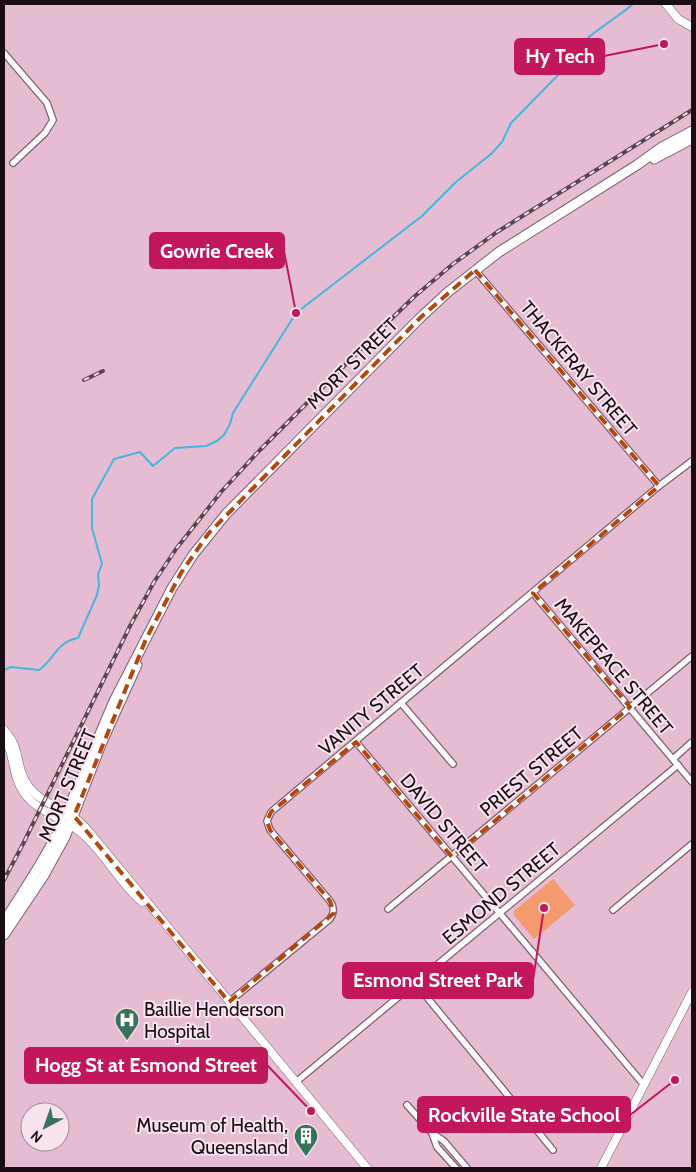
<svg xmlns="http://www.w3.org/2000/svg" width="696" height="1172" font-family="Cabin,sans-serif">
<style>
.green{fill:#f5996e}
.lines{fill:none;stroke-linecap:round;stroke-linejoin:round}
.stream{stroke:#47b6dd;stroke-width:2}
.street-casing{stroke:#815d70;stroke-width:8}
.secondary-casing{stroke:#815d70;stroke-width:9}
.primary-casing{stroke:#815d70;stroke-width:11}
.street{stroke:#fff;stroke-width:5.5}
.secondary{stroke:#fff;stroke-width:8}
.primary{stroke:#fff;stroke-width:9}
.rail-casing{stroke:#5b4450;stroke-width:4}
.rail{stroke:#f9e3ee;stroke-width:2;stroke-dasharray:5.5;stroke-linecap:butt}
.marked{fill:none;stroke:#b4460e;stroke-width:4;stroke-dasharray:10 6;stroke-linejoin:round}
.labels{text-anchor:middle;stroke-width:4;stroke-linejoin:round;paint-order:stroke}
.street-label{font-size:19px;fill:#1a0c14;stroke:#f9e3ee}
.poi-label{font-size:19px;fill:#1a0c14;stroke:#f9e3ee;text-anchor:start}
.leader{fill:none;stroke:#c2185b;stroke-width:2}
.callout-dot{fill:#c2185b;stroke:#f9e3ee;stroke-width:2}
.callout{fill:#c2185b;stroke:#c2185b;stroke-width:2}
.callout-label{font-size:20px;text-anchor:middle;font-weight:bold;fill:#fff}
</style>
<rect width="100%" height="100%" fill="#e5bcd1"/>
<path class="green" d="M553,879L575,905L534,939L514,915V911Z"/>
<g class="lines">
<g class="stream">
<path d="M691,4L692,5"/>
<path d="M4,670L11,667L39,670C55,659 56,642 78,638L97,595L99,585L98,574L102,564L92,528V499L114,459L140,452L153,466L175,448L206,446L217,441L224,435L230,424L233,413L296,313L422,216L456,182L491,154L502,142L511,123L563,70C576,38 609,25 633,4"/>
</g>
<defs>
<g id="street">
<path d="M4,53L47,103L53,120L45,133L13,163"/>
<path d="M475,270L659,486"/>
<path d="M533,593L692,782"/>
<path d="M401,703L453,764"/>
<path d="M356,742L644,1085"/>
<path d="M673,759L692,742"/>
<path d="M388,909L692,656"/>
<path d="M613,910L692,844"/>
<path d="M416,984L553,1150"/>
<path d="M229,1002L330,919C334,913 335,908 330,901L270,830L267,821L271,812L659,486L692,461"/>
<path d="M296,1082L678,765"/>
<path d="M407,1105L432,1133L444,1141L467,1168"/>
<path d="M432,1133L437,1147L456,1168"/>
</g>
<g id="secondary">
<path d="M666,4L678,19L692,27"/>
<path d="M4,730C23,750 14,768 29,787C39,801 57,806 71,815C77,819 81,823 86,828L367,1168"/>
<path d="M5,738C15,756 12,776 24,793C38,813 66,818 84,835C106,855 119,882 142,902"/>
<path d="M601,1168L692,992"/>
</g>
<g id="primary">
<path d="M654,159L692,139"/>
<path d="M4,922L38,868L58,833L114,701L172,588L193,555L226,514L420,318L448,292L499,252L637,165L662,147L692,131"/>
<path d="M4,935L43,877L65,837L102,742L137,665"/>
</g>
</defs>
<use href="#street" class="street-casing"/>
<use href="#secondary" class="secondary-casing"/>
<use href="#primary" class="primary-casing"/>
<use href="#street" class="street"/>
<use href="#secondary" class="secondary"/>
<use href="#primary" class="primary"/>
<defs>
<g id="rail">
<path d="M84,380L103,371"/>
<path d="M4,880L24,842L130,626L154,582L176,549L221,492L259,451L382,328L415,296L453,264L497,232L692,110"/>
</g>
</defs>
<use href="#rail" class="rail-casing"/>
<use href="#rail" class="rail"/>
</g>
<path class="marked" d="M475,270L659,486L533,593L630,707L452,857L356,742L271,812L267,821L270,830L330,901L334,913L229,1002L74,816L146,639L181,573L208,534L420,318Z"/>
<defs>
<symbol id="hospital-pin" viewBox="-11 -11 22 30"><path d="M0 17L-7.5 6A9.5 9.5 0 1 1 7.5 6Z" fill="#38725b" stroke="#f9e3ee"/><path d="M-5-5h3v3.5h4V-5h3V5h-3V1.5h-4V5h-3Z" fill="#fff"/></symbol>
<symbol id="building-pin" viewBox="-11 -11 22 30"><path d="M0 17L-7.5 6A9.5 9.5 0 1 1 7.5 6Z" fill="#38725b" stroke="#f9e3ee"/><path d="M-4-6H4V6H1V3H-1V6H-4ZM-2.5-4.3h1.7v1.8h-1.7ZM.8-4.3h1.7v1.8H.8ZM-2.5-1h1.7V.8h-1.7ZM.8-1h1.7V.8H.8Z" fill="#fff"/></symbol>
</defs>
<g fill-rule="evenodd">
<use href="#hospital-pin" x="113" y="1006" width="28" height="38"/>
<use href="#building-pin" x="292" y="1122" width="28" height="38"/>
</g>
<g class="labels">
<g class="street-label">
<text transform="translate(352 363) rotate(-45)" y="7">MORT STREET</text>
<text transform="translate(579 368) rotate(50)" y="7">THACKERAY STREET</text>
<text transform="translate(614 666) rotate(50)" y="7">MAKEPEACE STREET</text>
<text transform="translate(371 709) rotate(-40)" y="7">VANITY STREET</text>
<text transform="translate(531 771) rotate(-40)" y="7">PRIEST STREET</text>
<text transform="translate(67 785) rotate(-67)" y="7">MORT STREET</text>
<text transform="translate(444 823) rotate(50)" y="7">DAVID STREET</text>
<text transform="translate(501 893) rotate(-40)" y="7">ESMOND STREET</text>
</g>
<g class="poi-label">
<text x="144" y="1016">Baillie Henderson<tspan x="144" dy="22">Hospital</tspan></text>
<text x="288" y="1132" text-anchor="end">Museum of Health,<tspan x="288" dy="22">Queensland</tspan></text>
</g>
</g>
<path class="leader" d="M664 44L604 56M296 313L284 251M544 908L533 980M311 1111L267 1065M675 1080L630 1115"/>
<g class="callout-dot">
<circle cx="664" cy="44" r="5"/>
<circle cx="296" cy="313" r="5"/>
<circle cx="544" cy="908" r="5"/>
<circle cx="311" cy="1111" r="5"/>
<circle cx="675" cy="1080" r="5"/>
</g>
<g class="callout">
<rect x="515" y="39" width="89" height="35" rx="5"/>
<rect x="150" y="233" width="134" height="35" rx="5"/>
<rect x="343" y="963" width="190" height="35" rx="5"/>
<rect x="25" y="1048" width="242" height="35" rx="5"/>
<rect x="418" y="1097" width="212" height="35" rx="5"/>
</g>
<g class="callout-label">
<text x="560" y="63">Hy Tech</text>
<text x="217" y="258">Gowrie Creek</text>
<text x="438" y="987">Esmond Street Park</text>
<text x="146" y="1072">Hogg St at Esmond Street</text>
<text x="524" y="1122">Rockville State School</text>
</g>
<rect width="696" height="1172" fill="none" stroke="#1a0c14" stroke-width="10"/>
<g transform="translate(45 1127) rotate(221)"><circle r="24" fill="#f9e3ee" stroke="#a08d97"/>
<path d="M0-4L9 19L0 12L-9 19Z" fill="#38725b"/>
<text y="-8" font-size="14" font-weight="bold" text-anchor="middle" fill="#1a0c14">N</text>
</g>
</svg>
